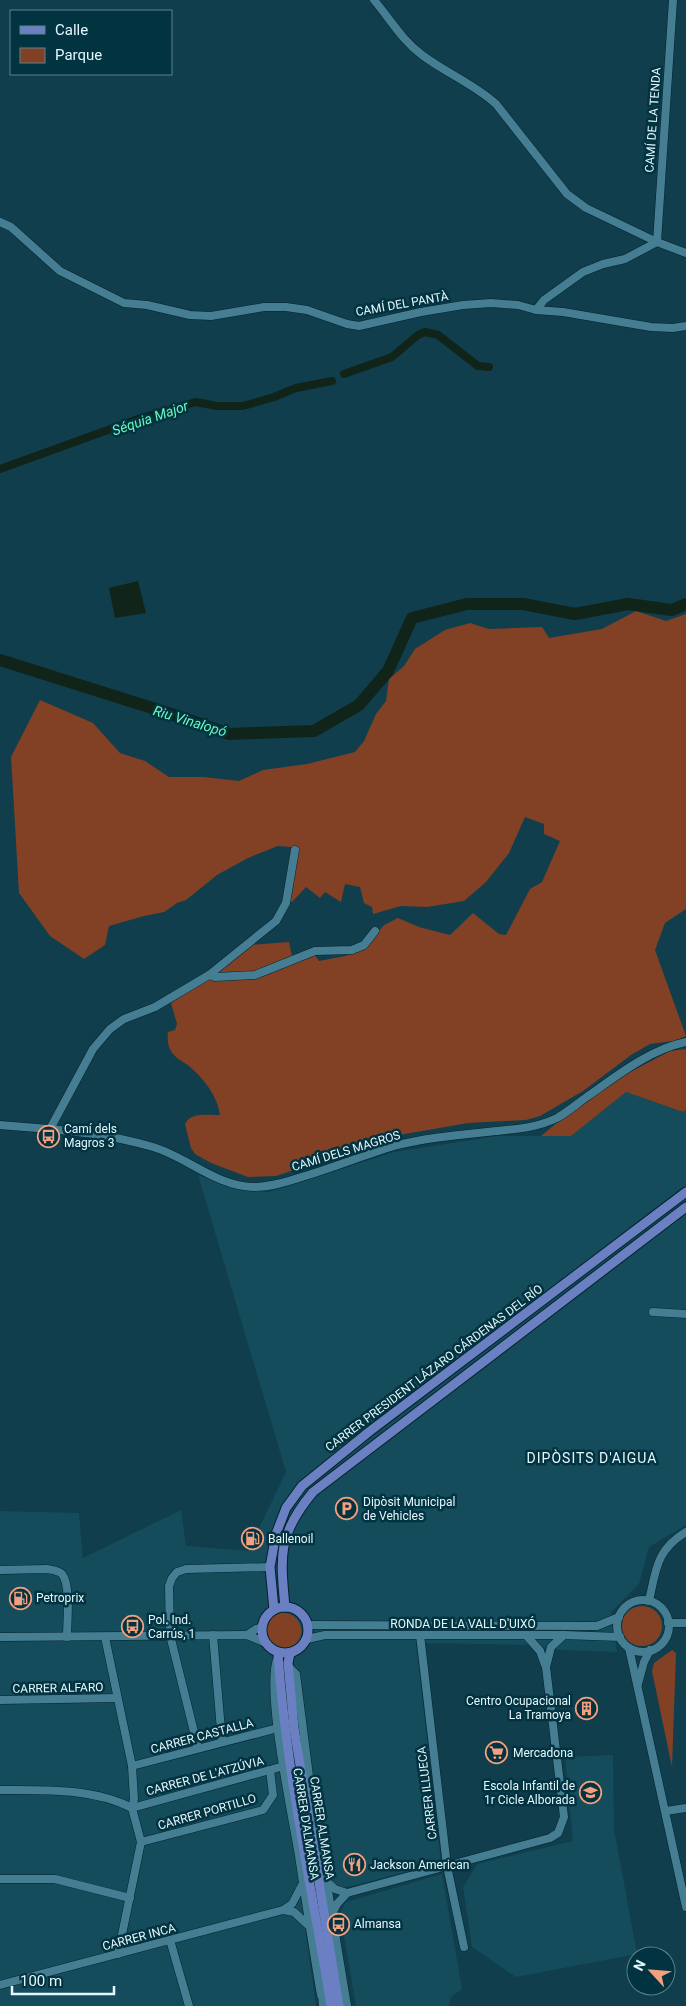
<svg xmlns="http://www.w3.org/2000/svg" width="686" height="2006" font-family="Roboto,sans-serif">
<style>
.built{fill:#144c5b}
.green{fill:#824125}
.water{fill:#10241a}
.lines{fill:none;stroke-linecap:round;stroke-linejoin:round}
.canal{stroke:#10241a;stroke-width:8}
.river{stroke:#10241a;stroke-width:12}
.minor-casing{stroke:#04232d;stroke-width:9}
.major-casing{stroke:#04232d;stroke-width:11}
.minor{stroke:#457e92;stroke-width:8}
.major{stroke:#6b80c3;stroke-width:9}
.labels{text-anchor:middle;stroke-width:5;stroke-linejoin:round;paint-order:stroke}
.street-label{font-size:12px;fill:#e5f7fd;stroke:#023341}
.poi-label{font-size:12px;fill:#e5f7fd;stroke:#023341;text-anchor:start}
.water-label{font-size:14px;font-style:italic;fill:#69f9bc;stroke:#023341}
.neighbourhood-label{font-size:14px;letter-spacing:1px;fill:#e5f7fd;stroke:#023341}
</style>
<rect width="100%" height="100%" fill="#103e4c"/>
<g class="built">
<path d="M626,1092L683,1112L686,1110V1525L649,1547L639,1584L611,1612L617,1652L560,1650L532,1645L416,1643L441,1863L301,1899L316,2006H0V1511L79,1513L83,1558L181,1510L186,1546L248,1551L286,1472L198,1175L240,1190L269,1192L394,1152L497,1136H571Z"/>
<path d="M613,1755L614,1829L637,1954L516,1977L472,1947L463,1887L477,1864L573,1841L565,1757Z"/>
<path d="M442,1874L462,1989L451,1997L449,2006H356L340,1913L346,1902Z"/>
</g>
<g class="green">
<path d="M636,611L666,621L686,614V909L665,923L655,950L686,1036L674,1041L650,1044L631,1055L583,1091L540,1116L526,1120L468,1123L399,1135L276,1176L248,1177L211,1163L195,1154L191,1148L185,1124C190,1112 208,1115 220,1115C217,1095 204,1079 189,1066C184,1062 177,1059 173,1054C168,1048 167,1040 168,1032L175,1030L177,1024L171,1003L209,979L250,945L289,942L292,956L301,960L314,954L319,961L345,956L365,947L384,925L398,918L419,927L450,935L473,913L499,934L506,935L530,889L542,882L560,841L544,834V824L525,817L509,853L486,882L464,901L427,907L401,906L373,914L372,907L364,903L360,887L345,884L341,902L325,892L320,898L306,887L292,902L283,899L291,847L278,846L248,858L217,875L186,900L177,903L164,912L144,916L109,926L105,945L84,959L50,936L19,893L11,757L40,700L93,723L120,753L145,761L169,777H203L239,781L263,770L307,764L355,752L364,741L376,714L386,701L389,679L404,666L415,649L445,630L470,623L489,629L542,627L549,638L602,629Z"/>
<path d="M686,1049V1110L683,1112L626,1092L571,1136H541L598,1089L670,1051Z"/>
<circle cx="642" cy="1626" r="20"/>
<circle cx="283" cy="1631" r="18"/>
<path d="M672,1650L676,1653L672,1767L652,1671L654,1663Z"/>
</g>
<path class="water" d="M138,581L146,613L115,618L109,588Z"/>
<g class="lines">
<g class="canal">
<path d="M344,374L392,357L418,335L425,332L438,335L478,366L489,367"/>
<path d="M0,469L141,418L196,402L217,406H243L274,397L296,388L332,381"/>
</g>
<path class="river" d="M0,660L165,712L229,734L314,731L359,705L388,671L412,618L467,604H523L575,614L628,604L672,610L686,604"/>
<defs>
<g id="minor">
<path d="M374,0C390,19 402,40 422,55C446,73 474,84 496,104L567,194L586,208L657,242L686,253"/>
<path d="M0,222L11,227L60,271L124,303L147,305L190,315L211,316L264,307H286L307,310L347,324L359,326L421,312L463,305L491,303L518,305L536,310L563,312L651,327L673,328L686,326"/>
<path d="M536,310L544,300L583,272L603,264L625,259L657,242L673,0"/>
<path d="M209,975L215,977L255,975L315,951L352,950L364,945L375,931"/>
<path d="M0,1125C51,1129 103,1132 153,1147C187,1157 216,1186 253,1187C271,1187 289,1181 305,1176C335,1167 364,1155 394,1146C424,1138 457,1135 487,1132C512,1129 534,1129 557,1118C568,1112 578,1103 588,1096C618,1075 649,1050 686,1042"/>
<path d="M50,1129L93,1049L110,1029L124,1019L155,1007L209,975L276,921L286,903L295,850"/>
<path d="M653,1312L686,1314"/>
<path d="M0,1570L47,1569C53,1570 58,1570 62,1574C71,1585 67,1622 67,1637"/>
<circle cx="643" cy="1626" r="26"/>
<path d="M649,1601C656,1570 656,1550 686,1532"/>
<path d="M668,1623H686"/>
<path d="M307,1625L597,1626L619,1617"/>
<path d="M213,1635L222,1742"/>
<path d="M247,1635L256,1629L261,1628"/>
<path d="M420,1635L447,1866L464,1947"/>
<path d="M526,1635L540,1651L545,1665"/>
<path d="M0,1637L247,1635L264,1642"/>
<path d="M105,1637L132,1766L134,1799L132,1808L141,1842L118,1954"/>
<path d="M307,1639L325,1635H564L620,1637"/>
<path d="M629,1648L686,1907"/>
<path d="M278,1657C264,1686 293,1818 299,1856C306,1902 313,1949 321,1995"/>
<path d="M289,1667L296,1674L309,1776L347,2006"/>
<path d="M638,1684L644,1662L650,1650"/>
<path d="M0,1700L117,1698"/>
<path d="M198,1748L170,1635L169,1586L172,1578L177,1572L186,1569L270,1567"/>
<path d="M132,1766L278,1728"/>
<path d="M0,1790C43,1790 93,1788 132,1808"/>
<path d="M132,1808L284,1766"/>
<path d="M666,1811L686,1808"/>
<path d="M141,1842L263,1810L273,1795L270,1770"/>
<path d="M0,1879H55L130,1898"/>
<path d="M326,1881L335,1889L347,1893L337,1904L331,1916"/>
<path d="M302,1885L292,1904L283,1910L294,1912L308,1925"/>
<path d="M347,1893L550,1838L558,1833L564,1817L546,1667L551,1647L564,1635"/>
<path d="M170,1940L189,2006"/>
<path d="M0,1985L283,1910"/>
<path d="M322,1992L323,2006"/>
</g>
<g id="major">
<circle cx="285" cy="1630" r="23"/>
<path d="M285,1607C280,1555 278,1534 313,1492L686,1207"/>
<path d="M274,1610L270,1567L276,1534L286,1508L302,1486L370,1431L686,1192"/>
<path d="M278,1653C286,1771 312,1889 331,2006"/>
<path d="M290,1653L288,1663L294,1728L339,2006"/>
</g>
</defs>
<use href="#minor" class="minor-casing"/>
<use href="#major" class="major-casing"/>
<use href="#minor" class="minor"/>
<use href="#major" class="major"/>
</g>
<defs>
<symbol id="bus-ring" viewBox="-11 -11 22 22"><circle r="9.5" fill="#023341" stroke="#f2a07f" stroke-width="1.5"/><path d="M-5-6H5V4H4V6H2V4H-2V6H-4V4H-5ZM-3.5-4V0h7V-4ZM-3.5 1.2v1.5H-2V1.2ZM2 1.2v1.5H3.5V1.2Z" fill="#f2a07f"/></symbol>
<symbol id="parking-ring" viewBox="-11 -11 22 22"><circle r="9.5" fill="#023341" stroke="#f2a07f" stroke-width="1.5"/><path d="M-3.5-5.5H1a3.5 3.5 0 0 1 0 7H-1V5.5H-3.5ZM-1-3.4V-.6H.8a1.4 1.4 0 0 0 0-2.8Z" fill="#f2a07f"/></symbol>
<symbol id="fuel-ring" viewBox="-11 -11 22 22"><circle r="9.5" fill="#023341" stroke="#f2a07f" stroke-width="1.5"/><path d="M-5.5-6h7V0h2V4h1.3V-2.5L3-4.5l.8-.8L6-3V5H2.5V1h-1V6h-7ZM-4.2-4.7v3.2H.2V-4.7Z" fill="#f2a07f"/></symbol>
<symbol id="building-ring" viewBox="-11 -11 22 22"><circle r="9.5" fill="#023341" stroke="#f2a07f" stroke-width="1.5"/><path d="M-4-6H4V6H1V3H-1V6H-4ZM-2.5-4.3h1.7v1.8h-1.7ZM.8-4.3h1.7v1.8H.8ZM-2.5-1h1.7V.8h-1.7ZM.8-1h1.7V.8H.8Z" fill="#f2a07f"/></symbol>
<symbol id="supermarket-ring" viewBox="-11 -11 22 22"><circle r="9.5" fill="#023341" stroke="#f2a07f" stroke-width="1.5"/><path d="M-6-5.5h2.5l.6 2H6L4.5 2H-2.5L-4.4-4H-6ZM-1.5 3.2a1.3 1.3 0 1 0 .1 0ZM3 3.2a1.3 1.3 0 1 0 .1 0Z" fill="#f2a07f"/></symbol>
<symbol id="school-ring" viewBox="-11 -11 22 22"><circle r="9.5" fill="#023341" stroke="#f2a07f" stroke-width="1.5"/><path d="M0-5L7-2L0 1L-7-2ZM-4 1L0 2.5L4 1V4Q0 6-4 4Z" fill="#f2a07f"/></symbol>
<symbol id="restaurant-ring" viewBox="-11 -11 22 22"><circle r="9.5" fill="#023341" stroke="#f2a07f" stroke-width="1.5"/><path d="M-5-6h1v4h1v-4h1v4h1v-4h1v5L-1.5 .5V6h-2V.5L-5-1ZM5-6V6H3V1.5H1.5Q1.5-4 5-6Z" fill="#f2a07f"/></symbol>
</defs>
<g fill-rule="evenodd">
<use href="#bus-ring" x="36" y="1124" width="25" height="25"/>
<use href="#parking-ring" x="334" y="1496" width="25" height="25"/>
<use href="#fuel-ring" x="240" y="1526" width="25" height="25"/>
<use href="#fuel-ring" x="8" y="1586" width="25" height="25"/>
<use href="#bus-ring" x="120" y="1614" width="25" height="25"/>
<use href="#building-ring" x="574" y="1696" width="25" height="25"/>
<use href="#supermarket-ring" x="484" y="1740" width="25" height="25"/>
<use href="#school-ring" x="578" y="1780" width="25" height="25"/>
<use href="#restaurant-ring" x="342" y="1852" width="25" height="25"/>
<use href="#bus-ring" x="326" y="1912" width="25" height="25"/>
</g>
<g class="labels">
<g class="street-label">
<text transform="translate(653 120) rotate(-86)" y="4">CAMÍ DE LA TENDA</text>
<text transform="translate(402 304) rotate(-10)" y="4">CAMÍ DEL PANTÀ</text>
<text transform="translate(346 1151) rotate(-17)" y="4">CAMÍ DELS MAGROS</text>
<text transform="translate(434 1368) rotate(-37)" y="4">CARRER PRESIDENT LÁZARO CÁRDENAS DEL RÍO</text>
<text x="463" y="1628">RONDA DE LA VALL D'UIXÓ</text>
<text transform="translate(58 1688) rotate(-1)" y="4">CARRER ALFARO</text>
<text transform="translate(202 1736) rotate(-15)" y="4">CARRER CASTALLA</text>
<text transform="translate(205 1776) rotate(-15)" y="4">CARRER DE L'ATZÚVIA</text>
<text transform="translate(427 1793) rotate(-97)" y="4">CARRER ILLUECA</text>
<text transform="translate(207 1812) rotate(-16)" y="4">CARRER PORTILLO</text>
<text transform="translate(306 1824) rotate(81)" y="4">CARRER D'ALMANSA</text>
<text transform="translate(322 1828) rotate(81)" y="4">CARRER ALMANSA</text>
<text transform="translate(139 1937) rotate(-15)" y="4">CARRER INCA</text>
</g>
<g class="poi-label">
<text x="64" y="1133">Camí dels<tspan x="64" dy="14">Magros 3</tspan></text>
<text x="363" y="1506">Dipòsit Municipal<tspan x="363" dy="14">de Vehicles</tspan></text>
<text x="268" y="1543">Ballenoil</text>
<text x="36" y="1602">Petroprix</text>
<text x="148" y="1624">Pol. Ind.<tspan x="148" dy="14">Carrús, 1</tspan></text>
<text x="571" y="1705" text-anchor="end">Centro Ocupacional<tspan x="571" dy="14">La Tramoya</tspan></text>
<text x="513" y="1757">Mercadona</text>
<text x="575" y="1790" text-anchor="end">Escola Infantil de<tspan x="575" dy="14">1r Cicle Alborada</tspan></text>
<text x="370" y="1869">Jackson American</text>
<text x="354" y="1928">Almansa</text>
</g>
<g class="water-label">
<text transform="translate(150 418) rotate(-19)" y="5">Séquia Major</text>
<text transform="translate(190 721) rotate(17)" y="5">Riu Vinalopó</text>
</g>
<g class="neighbourhood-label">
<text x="592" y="1463">DIPÒSITS D'AIGUA</text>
</g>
</g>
<rect x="10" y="10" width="162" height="65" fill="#023341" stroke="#5d818c"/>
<rect x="20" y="26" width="25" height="8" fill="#6b80c3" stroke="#5d818c"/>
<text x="55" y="35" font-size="15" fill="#e5f7fd">Calle</text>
<rect x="20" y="48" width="25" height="15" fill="#824125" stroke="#5d818c"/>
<text x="55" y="60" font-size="15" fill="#e5f7fd">Parque</text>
<g transform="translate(651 1971) rotate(296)"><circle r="24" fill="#023341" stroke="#5d818c"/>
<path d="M0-4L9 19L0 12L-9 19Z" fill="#f2a07f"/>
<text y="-8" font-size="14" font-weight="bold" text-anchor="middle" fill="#e5f7fd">N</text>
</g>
<path d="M12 1986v8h102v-8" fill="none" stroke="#e5f7fd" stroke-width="2.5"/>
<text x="20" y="1986" font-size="15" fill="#e5f7fd" stroke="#023341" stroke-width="4" paint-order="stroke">100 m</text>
</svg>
